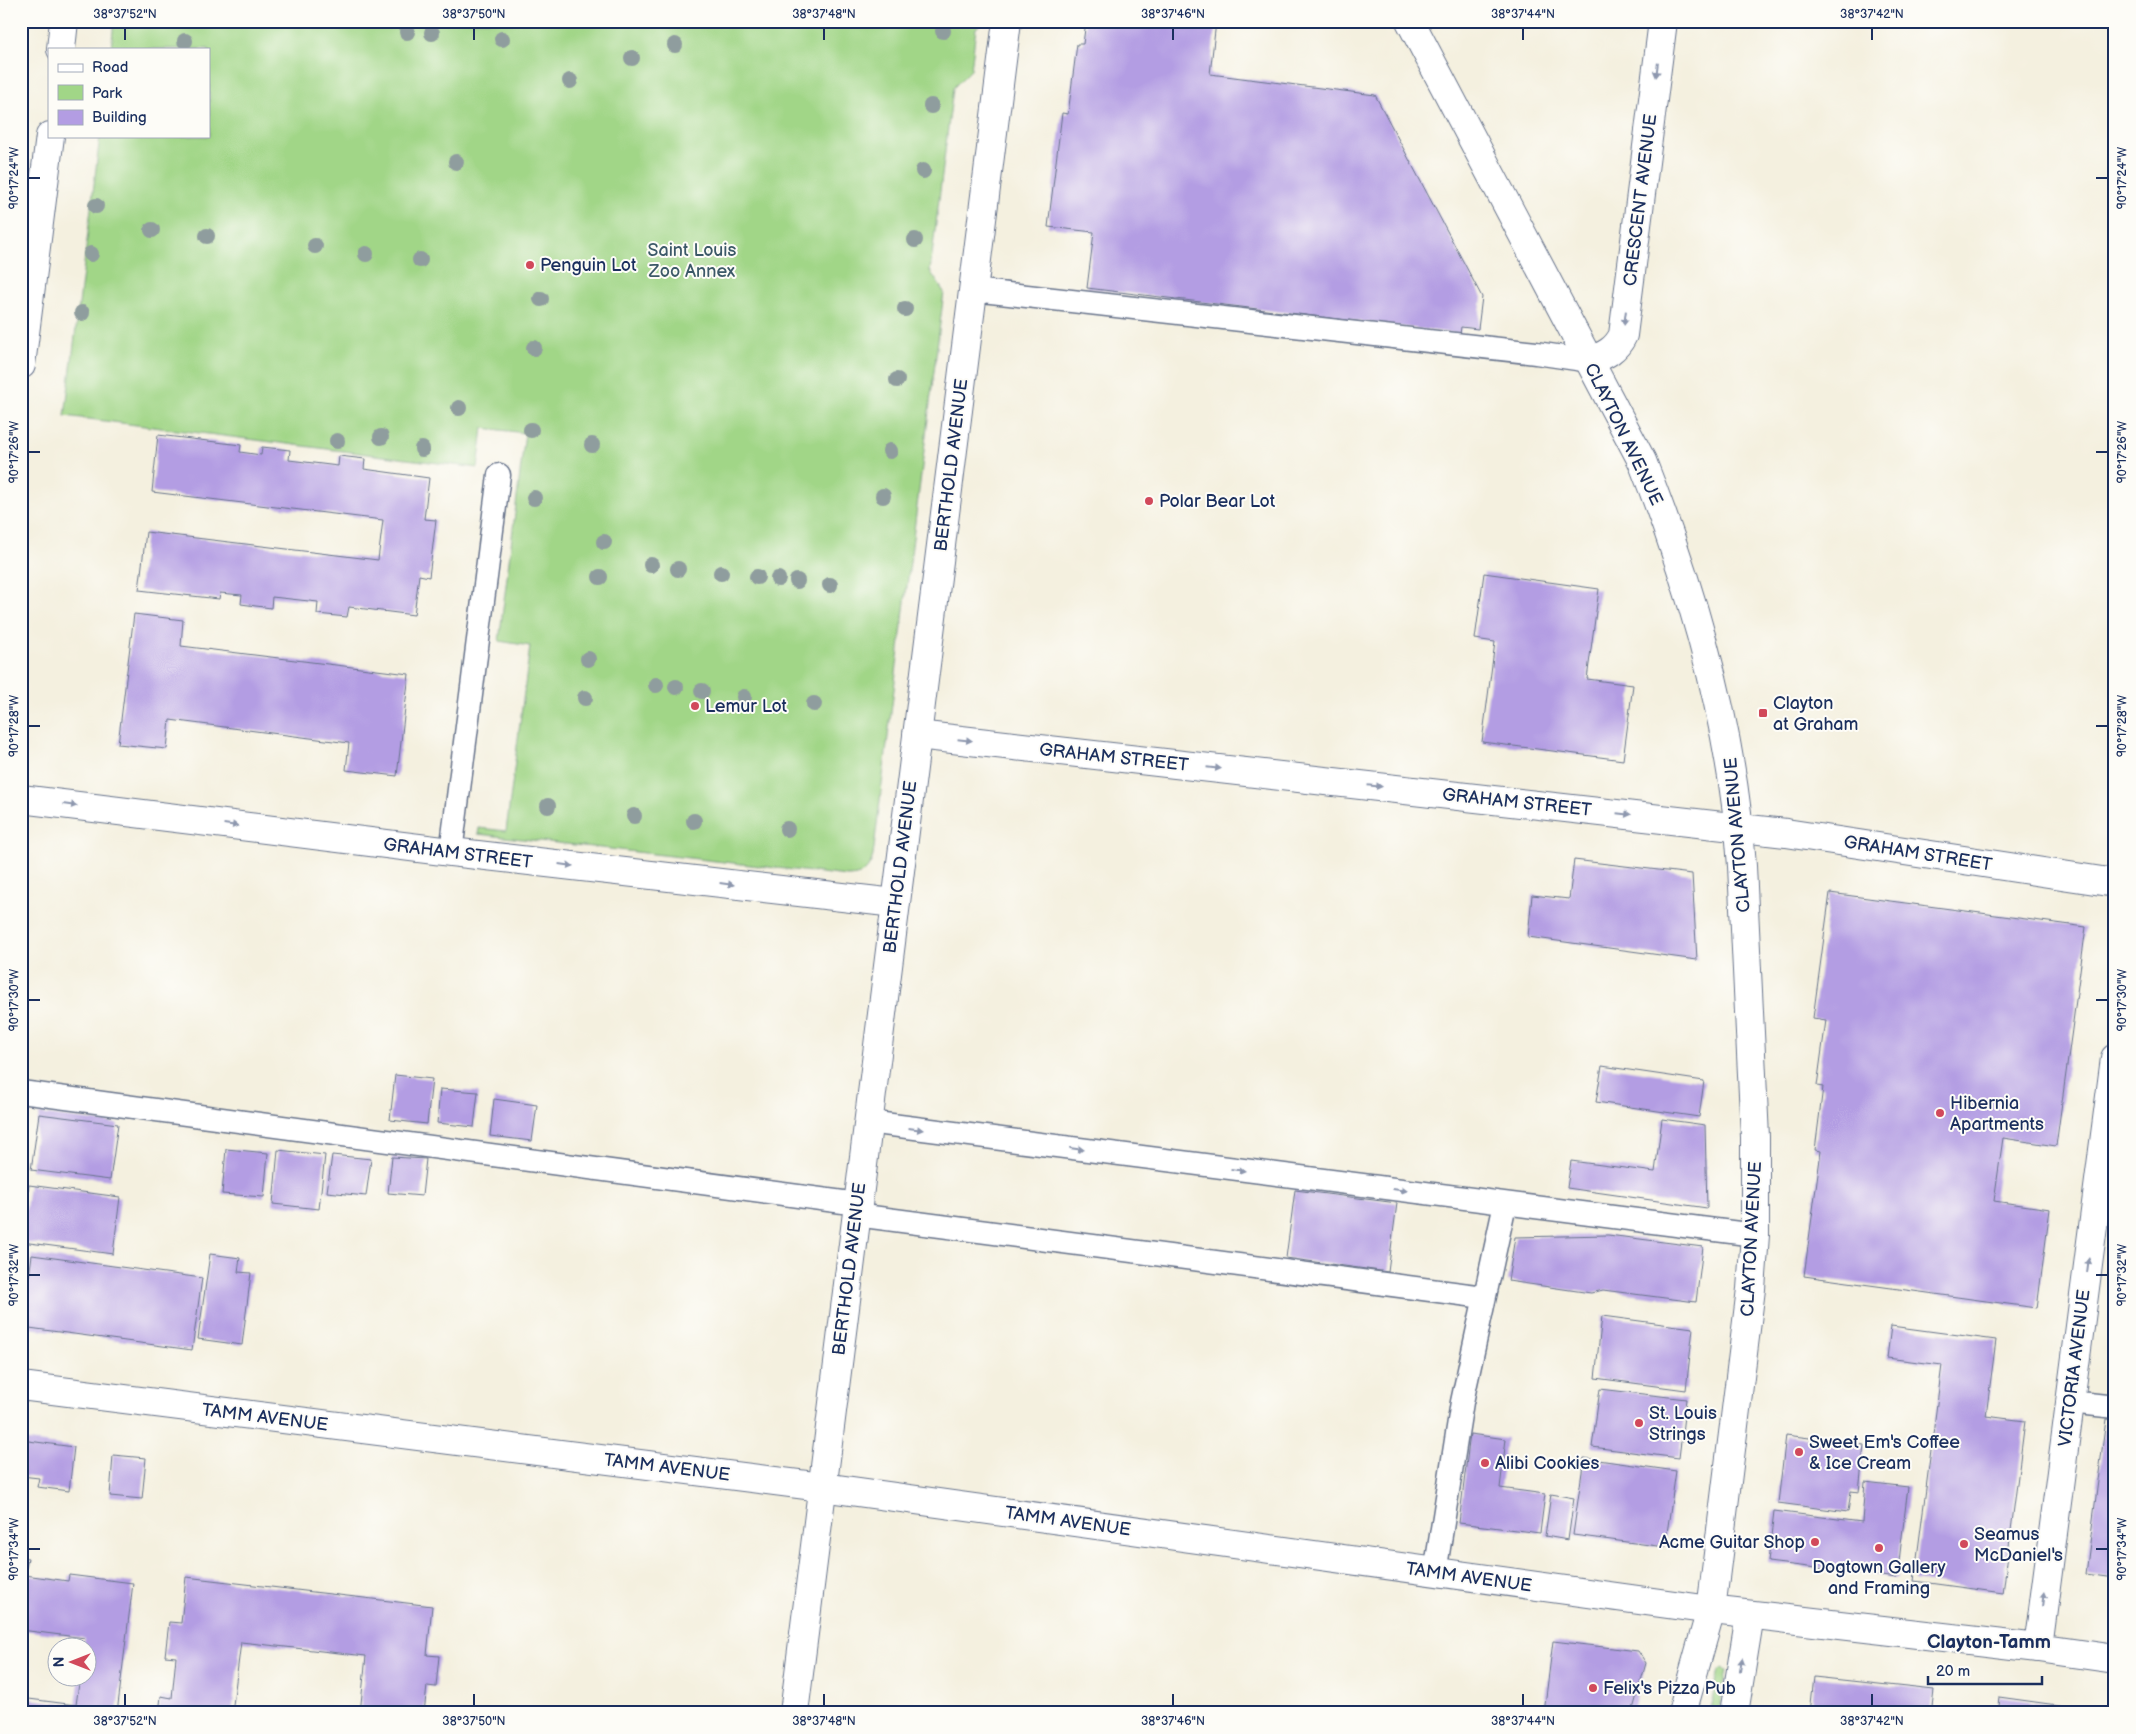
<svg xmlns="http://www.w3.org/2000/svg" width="2136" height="1734" font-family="'Balsamiq Sans',sans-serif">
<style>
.green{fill:#a1d687;stroke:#5e8272}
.building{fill:#b39de3}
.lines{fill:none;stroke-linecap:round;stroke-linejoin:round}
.service-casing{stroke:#67738b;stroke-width:25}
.minor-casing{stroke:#67738b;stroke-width:30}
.tertiary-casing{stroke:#67738b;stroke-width:30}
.service{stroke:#fff;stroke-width:22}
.minor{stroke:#fff;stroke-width:28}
.tertiary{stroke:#fff;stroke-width:28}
.tree{fill:#8f9d9e}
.oneway{fill:#8d97ae}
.ticks{fill:none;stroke:#1b2f5e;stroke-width:2}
.poi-dot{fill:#d1495b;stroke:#fdfcf7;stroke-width:2}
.labels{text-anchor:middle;stroke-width:4;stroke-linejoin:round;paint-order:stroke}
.street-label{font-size:18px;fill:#1b2f5e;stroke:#fdfcf7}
.park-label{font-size:18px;fill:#3c5968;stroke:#fdfcf7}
.poi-label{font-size:18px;fill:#1b2f5e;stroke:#fdfcf7;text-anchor:start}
.neighbourhood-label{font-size:19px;font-weight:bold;fill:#1b2f5e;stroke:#fdfcf7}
.neatline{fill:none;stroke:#1b2f5e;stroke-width:2}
.ticks-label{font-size:12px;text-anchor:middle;fill:#1b2f5e}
</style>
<rect width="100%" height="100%" fill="#fdfcf7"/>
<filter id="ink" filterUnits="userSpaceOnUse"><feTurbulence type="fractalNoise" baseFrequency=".02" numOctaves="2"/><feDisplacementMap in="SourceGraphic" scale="10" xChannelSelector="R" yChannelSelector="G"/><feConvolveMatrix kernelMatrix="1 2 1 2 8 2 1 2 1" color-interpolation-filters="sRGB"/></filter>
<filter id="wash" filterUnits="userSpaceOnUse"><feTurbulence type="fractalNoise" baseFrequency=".0096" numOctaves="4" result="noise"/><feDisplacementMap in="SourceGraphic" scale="20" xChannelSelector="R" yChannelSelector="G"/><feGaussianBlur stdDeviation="1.12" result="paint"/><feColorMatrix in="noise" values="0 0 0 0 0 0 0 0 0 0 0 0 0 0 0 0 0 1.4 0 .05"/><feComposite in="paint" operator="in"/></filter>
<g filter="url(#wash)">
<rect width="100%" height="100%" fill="#f4f0df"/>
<g class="green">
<path d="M114,21H984L976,28L971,70L953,88L930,271L944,292L873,856C869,870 863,876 847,876L478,834L479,828L506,831L530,646L499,641L525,433L483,428L478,468L65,416L100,136H209V49H111Z"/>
<path d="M1722,1669L1727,1672L1718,1713H1709L1719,1670Z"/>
</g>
<g id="blocks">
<g class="building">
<path d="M1086,21L1216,22L1210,74L1375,95L1482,297L1478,329L1461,327L1460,334L1087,288L1094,232L1048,227L1062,113L1068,114L1077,44H1083Z"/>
<path d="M158,435L241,445L240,452L261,455L262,447L290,450L289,460L338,466L339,456L365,459L364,469L429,478L424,519L436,520L429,577L419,575L414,615L349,607L347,617L317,614L318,602L272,597L271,608L241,604L242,595L220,593L219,599L139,590L146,532L378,560L383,520L152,492Z"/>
<path d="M1484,573L1599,589L1587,679L1633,685L1623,760L1482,742L1495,642L1475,639Z"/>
<path d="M134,614L183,620L181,646L409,674L397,776L346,770L349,743L170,720L167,749L118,744Z"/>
<path d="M1574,860L1692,874L1697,960L1528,937L1532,895L1569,899Z"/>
<path d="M1830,893L2086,927L2056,1146L2003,1138L1994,1201L2050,1209L2037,1308L1804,1276L1821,1151L1815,1150L1823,1087L1817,1086L1826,1020L1813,1018Z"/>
<path d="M1602,1066L1704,1081L1699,1117L1596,1102Z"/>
<path d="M395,1075L432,1079L427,1124L390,1120Z"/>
<path d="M440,1089L478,1092L474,1127L437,1123Z"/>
<path d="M494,1099L537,1105L532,1141L490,1136Z"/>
<path d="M39,1114L118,1124L110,1180L31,1170Z"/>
<path d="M1662,1119L1705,1125L1707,1208L1567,1188L1571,1161L1655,1172Z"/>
<path d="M226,1149L268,1153L264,1197L222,1194Z"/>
<path d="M278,1150L325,1155L319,1209L273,1204Z"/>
<path d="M332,1155L371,1159L366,1196L327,1192Z"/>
<path d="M392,1157L426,1159L422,1196L388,1193Z"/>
<path d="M29,1185L120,1197L113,1254L22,1242Z"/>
<path d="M1295,1190L1397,1203L1388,1272L1286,1258Z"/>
<path d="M1608,1235L1703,1247L1696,1302L1603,1290L1591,1293L1508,1281L1515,1237Z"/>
<path d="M210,1254L240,1258L238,1272L251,1273L242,1345L198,1339Z"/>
<path d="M32,1255L202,1278L192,1350L22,1327Z"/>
<path d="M1602,1316L1693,1328L1686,1390L1595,1378Z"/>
<path d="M1891,1326L1996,1340L1986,1416L2025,1421L2003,1593L1914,1581L1942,1365L1887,1358Z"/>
<path d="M1600,1389L1686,1399L1679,1458L1592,1447Z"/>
<path d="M2106,1419L2115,1420V1578L2086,1574Z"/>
<path d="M1470,1434L1506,1439L1500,1488L1545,1494L1540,1533L1459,1523Z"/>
<path d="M1786,1435L1864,1445L1859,1492L1851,1491L1848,1512L1778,1503Z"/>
<path d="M21,1440L74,1447L69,1491L37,1487L39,1478L21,1476Z"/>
<path d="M113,1455L146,1458L142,1499L110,1496Z"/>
<path d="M1584,1458L1676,1471L1665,1547L1573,1535Z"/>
<path d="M1865,1482L1908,1487L1897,1578L1768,1562L1774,1511L1862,1522Z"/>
<path d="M1551,1494L1574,1498L1568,1540L1545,1536Z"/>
<path d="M21,1557L28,1558L25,1575L68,1581L69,1575L133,1583L117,1713H21V1698L76,1705L80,1676H88V1646H83L85,1638L21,1630Z"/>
<path d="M186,1577L432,1606L427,1655L439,1656L436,1687L427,1686L424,1713H360L366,1656L241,1642L232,1713H159L161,1696L172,1698L176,1657L165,1656L169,1622L181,1623Z"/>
<path d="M1553,1641L1638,1651L1646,1663L1632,1713H1544Z"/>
<path d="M1814,1677L1934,1690L1931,1713H1810Z"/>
<path d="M1999,1697L2107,1712V1713H1997Z"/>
</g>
</g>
</g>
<g filter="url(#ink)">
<use href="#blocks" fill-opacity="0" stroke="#67738b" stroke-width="1"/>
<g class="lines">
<defs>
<g id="service">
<path d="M973,290L1536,353L1590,361"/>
<path d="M451,852L499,475"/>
<path d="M21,1092L858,1204"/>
<path d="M868,1122L1755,1235"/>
<path d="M856,1215C1066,1241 1275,1271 1484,1297"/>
<path d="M2070,1402L2115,1407"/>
<path d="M1435,1573L1462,1402L1505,1204"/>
</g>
<g id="minor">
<path d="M1590,361C1605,355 1616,350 1623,335L1663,21"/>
<path d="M917,735L1786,833L2115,883"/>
<path d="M21,799L451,852L895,903"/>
<path d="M21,1386L822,1487L1711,1610L2038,1648L2115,1659"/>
<path d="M2038,1648L2115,1058"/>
<path d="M794,1713L1007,21"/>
<path d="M1734,1713L1750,1615"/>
</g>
<g id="tertiary">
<path d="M1410,21L1642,461C1693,590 1733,727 1742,866L1755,1137V1235L1751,1289L1711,1610L1682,1713"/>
<path d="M61,49L64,21"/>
<path d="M21,365L50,136"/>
</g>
</defs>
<use href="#service" class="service-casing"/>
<use href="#minor" class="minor-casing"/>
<use href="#tertiary" class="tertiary-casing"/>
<use href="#service" class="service"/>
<use href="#minor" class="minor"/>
<use href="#tertiary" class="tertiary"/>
</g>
<g class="tree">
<circle cx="943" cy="31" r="8"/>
<circle cx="407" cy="32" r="8"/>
<circle cx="432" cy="33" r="8"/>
<circle cx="502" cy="39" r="8"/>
<circle cx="185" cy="41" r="8"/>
<circle cx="675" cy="45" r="8"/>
<circle cx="632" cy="58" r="8"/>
<circle cx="570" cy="81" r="8"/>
<circle cx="931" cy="106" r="8"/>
<circle cx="456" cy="162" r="8"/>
<circle cx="923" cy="171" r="8"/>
<circle cx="96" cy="206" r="8"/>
<circle cx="152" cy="230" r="8"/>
<circle cx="207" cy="236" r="8"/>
<circle cx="915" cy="240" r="8"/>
<circle cx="315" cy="246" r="8"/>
<circle cx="91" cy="254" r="8"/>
<circle cx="366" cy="254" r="8"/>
<circle cx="420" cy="260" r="8"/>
<circle cx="541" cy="299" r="8"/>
<circle cx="905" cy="309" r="8"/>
<circle cx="82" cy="313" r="8"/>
<circle cx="534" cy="348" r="8"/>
<circle cx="897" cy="380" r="8"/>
<circle cx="459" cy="408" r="8"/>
<circle cx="531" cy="430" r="8"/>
<circle cx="381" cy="437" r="8"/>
<circle cx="337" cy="441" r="8"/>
<circle cx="592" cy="445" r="8"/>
<circle cx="422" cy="449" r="8"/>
<circle cx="890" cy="451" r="8"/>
<circle cx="883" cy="496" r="8"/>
<circle cx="534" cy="498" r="8"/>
<circle cx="604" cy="542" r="8"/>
<circle cx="651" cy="565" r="8"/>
<circle cx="678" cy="569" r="8"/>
<circle cx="721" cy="573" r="8"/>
<circle cx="600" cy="577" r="8"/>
<circle cx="757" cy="577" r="8"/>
<circle cx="778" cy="579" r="8"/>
<circle cx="797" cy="581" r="8"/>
<circle cx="830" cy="585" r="8"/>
<circle cx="588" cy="659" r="8"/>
<circle cx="656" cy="685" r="8"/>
<circle cx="676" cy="687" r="8"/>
<circle cx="702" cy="691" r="8"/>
<circle cx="744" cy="697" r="8"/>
<circle cx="585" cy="698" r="8"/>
<circle cx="814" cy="704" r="8"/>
<circle cx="548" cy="806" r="8"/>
<circle cx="634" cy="816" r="8"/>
<circle cx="694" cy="821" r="8"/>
<circle cx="787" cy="829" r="8"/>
</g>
<defs><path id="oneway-solid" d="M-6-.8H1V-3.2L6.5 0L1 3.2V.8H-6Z" transform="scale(1.25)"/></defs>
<g class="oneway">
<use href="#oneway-solid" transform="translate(1657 70) rotate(97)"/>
<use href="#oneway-solid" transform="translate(1625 318) rotate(97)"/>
<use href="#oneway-solid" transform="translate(965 740) rotate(6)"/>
<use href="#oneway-solid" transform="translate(1214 768) rotate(6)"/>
<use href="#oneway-solid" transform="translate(1375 786) rotate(6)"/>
<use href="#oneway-solid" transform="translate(70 805) rotate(7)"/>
<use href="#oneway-solid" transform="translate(1624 814) rotate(6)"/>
<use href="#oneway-solid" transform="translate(231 825) rotate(7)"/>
<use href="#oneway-solid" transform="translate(566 865) rotate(7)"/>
<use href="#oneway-solid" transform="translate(727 884) rotate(7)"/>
<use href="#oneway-solid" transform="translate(916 1129) rotate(7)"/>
<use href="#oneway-solid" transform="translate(1077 1149) rotate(7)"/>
<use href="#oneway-solid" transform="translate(1238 1170) rotate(7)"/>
<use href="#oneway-solid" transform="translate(1400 1190) rotate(7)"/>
<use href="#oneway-solid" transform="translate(2088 1265) rotate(-83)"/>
<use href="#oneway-solid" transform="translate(2044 1599) rotate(-83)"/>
<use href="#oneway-solid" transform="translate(1741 1665) rotate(-81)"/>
</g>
</g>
<path class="ticks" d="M125,28V40M474,28V40M824,28V40M1173,28V40M1523,28V40M1872,28V40M28,178H40M2096,178H2108M28,452H40M2096,452H2108M28,726H40M2096,726H2108M28,1000H40M2096,1000H2108M28,1275H40M2096,1275H2108M28,1549H40M2096,1549H2108M125,1694V1706M474,1694V1706M824,1694V1706M1173,1694V1706M1523,1694V1706M1872,1694V1706"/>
<g class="poi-dot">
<circle cx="530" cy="265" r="5"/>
<circle cx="1149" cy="501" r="5"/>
<circle cx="695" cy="706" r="5"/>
<rect x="1758" y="708" width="10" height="10" rx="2.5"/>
<circle cx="1940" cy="1113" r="5"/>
<circle cx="1639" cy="1423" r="5"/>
<circle cx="1799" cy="1452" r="5"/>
<circle cx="1485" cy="1463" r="5"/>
<circle cx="1815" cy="1542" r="5"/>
<circle cx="1964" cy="1544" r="5"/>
<circle cx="1879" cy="1548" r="5"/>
<circle cx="1593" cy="1688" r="5"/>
</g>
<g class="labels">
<g class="street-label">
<text transform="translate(1640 200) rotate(-83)" y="6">CRESCENT AVENUE</text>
<text transform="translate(1624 434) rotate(64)" y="6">CLAYTON AVENUE</text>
<text transform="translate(951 465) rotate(-83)" y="6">BERTHOLD AVENUE</text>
<text transform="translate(1114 757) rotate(6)" y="6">GRAHAM STREET</text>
<text transform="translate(1517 802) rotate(6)" y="6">GRAHAM STREET</text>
<text transform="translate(1737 835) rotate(-95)" y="6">CLAYTON AVENUE</text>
<text transform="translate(458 853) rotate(7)" y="6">GRAHAM STREET</text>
<text transform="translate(1918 853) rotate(9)" y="6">GRAHAM STREET</text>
<text transform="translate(900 867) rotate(-83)" y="6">BERTHOLD AVENUE</text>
<text transform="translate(1751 1239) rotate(-87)" y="6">CLAYTON AVENUE</text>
<text transform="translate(849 1269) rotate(-83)" y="6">BERTHOLD AVENUE</text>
<text transform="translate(2074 1368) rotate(-83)" y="6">VICTORIA AVENUE</text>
<text transform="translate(265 1417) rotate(7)" y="6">TAMM AVENUE</text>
<text transform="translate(667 1467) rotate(7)" y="6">TAMM AVENUE</text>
<text transform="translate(1068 1521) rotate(8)" y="6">TAMM AVENUE</text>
<text transform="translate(1469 1577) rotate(8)" y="6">TAMM AVENUE</text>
</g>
<g class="park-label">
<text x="692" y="256">Saint Louis<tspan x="692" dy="21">Zoo Annex</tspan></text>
</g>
<g class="poi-label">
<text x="540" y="271">Penguin Lot</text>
<text x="1159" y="507">Polar Bear Lot</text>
<text x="1773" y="709">Clayton<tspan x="1773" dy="21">at Graham</tspan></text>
<text x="705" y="712">Lemur Lot</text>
<text x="1950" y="1109">Hibernia<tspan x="1950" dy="21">Apartments</tspan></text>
<text x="1649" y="1419">St. Louis<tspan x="1649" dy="21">Strings</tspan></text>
<text x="1809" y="1448">Sweet Em's Coffee<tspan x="1809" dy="21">&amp; Ice Cream</tspan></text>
<text x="1495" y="1469">Alibi Cookies</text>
<text x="1974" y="1540">Seamus<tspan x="1974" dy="21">McDaniel's</tspan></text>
<text x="1805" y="1548" text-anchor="end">Acme Guitar Shop</text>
<text x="1879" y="1573" text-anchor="middle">Dogtown Gallery<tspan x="1879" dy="21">and Framing</tspan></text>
<text x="1603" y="1694">Felix's Pizza Pub</text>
</g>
<g class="neighbourhood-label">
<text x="1989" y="1648">Clayton-Tamm</text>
</g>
</g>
<rect width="2136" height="1734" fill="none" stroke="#fdfcf7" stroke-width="55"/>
<rect x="48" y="48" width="162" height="90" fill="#fdfcf7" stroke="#a3aaba"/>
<rect x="58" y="64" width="25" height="8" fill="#ffffff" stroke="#a3aaba"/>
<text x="92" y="72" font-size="15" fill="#1b2f5e">Road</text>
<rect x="58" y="85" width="25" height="15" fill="#a1d687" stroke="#a3aaba"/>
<text x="92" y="98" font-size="15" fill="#1b2f5e">Park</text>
<rect x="58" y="110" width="25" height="15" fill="#b39de3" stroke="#a3aaba"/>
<text x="92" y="122" font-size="15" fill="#1b2f5e">Building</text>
<g transform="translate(72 1662) rotate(270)"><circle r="24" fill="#fdfcf7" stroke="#a3aaba"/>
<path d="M0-4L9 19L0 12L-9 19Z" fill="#d1495b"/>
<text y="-8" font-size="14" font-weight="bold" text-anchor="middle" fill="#1b2f5e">N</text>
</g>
<path d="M1928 1676v8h114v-8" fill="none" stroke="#1b2f5e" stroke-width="2.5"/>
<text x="1936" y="1676" font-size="15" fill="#1b2f5e" stroke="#fdfcf7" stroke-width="4" paint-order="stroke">20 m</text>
<rect x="28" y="28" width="2080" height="1678" class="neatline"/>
<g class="ticks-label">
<text x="125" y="18">38°37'52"N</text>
<text x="474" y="18">38°37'50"N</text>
<text x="824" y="18">38°37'48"N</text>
<text x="1173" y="18">38°37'46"N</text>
<text x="1523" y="18">38°37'44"N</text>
<text x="1872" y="18">38°37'42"N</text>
<text transform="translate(2122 178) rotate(-90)" y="4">90°17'24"W</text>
<text transform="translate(14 178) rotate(-90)" y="4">90°17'24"W</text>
<text transform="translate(2122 452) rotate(-90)" y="4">90°17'26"W</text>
<text transform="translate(14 452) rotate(-90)" y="4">90°17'26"W</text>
<text transform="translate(2122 726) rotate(-90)" y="4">90°17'28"W</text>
<text transform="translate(14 726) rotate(-90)" y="4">90°17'28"W</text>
<text transform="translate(2122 1000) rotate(-90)" y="4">90°17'30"W</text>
<text transform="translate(14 1000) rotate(-90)" y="4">90°17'30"W</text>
<text transform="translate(2122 1275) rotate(-90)" y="4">90°17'32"W</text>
<text transform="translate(14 1275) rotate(-90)" y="4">90°17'32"W</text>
<text transform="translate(2122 1549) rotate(-90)" y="4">90°17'34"W</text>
<text transform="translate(14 1549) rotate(-90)" y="4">90°17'34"W</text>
<text x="125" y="1725">38°37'52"N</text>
<text x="474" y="1725">38°37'50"N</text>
<text x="824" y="1725">38°37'48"N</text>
<text x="1173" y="1725">38°37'46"N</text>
<text x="1523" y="1725">38°37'44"N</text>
<text x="1872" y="1725">38°37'42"N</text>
</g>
</svg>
